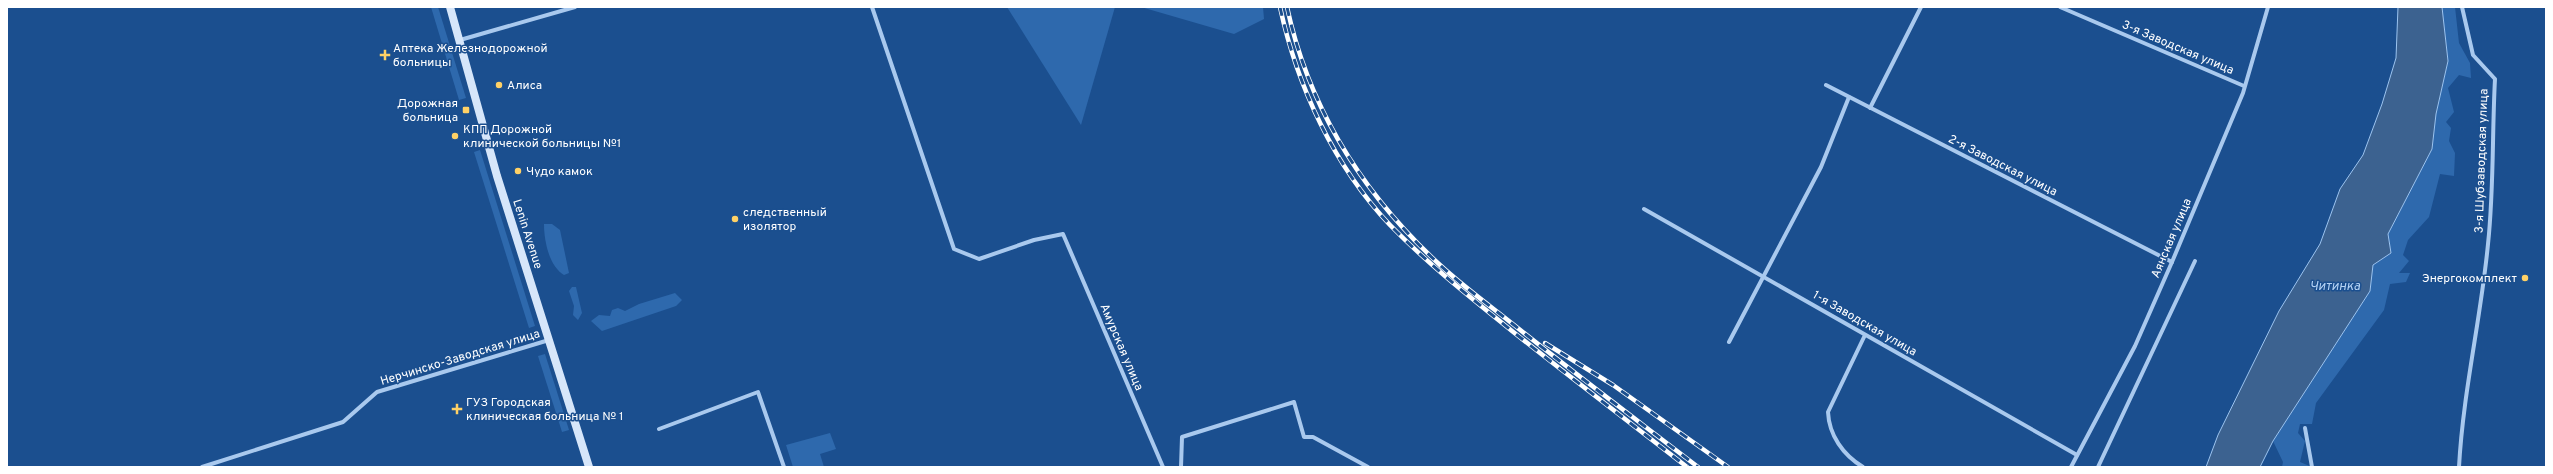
<svg xmlns="http://www.w3.org/2000/svg" width="2553" height="474" font-family="Overpass,sans-serif">
<style>
.green{fill:#2e69ad}
.water{fill:#3c6290;stroke:#9cc4f0}
.lines{fill:none;stroke-linecap:round;stroke-linejoin:round}
.street{stroke:#a9c9ee;stroke-width:4}
.secondary{stroke:#d6e6fa;stroke-width:8}
.rail-casing{stroke:#fff;stroke-width:4.5}
.rail{stroke:#1b4f8f;stroke-width:3;stroke-dasharray:9;stroke-linecap:butt}
.poi-dot{fill:#ffd166;stroke:#1b4f8f;stroke-width:1.5}
.labels{text-anchor:middle;stroke-width:3;stroke-linejoin:round;paint-order:stroke}
.street-label{font-size:12px;fill:#fff;stroke:#1b4f8f}
.poi-label{font-size:12px;fill:#fff;stroke:#1b4f8f;text-anchor:start}
.water-label{font-size:13px;font-style:italic;fill:#b5d3f5;stroke:#1b4f8f}
</style>
<rect width="100%" height="100%" fill="#1b4f8f"/>
<g class="green">
<path d="M431,7H438L466,98L459,100Z"/>
<path d="M1007,7H1115L1081,125Z"/>
<path d="M1141,7H1263L1264,19L1234,34Z"/>
<path d="M2442,7H2455L2459,43L2470,63L2471,78L2459,75L2448,88L2454,112L2446,122L2451,128L2449,141L2455,153L2454,176L2440,174L2429,217L2408,240L2403,255L2409,261L2399,273H2410L2406,282L2390,284L2384,310L2316,403L2312,424H2300L2298,433L2305,441L2300,462L2312,467H2282L2283,462L2273,441L2370,291L2373,265L2391,253L2388,234L2432,149L2436,114L2448,61Z"/>
<path d="M480,150L535,326L529,328L474,152Z"/>
<path d="M544,224H552L560,230L569,273L564,275C549,266 544,241 544,224Z"/>
<path d="M572,287H576L582,313L578,320L573,315L574,306L569,291Z"/>
<path d="M675,293L682,300L676,306L602,331L591,321L599,315L610,316L612,310L618,308L625,311L639,304Z"/>
<path d="M545,354L569,430L562,432L538,356Z"/>
<path d="M830,433L836,449L820,454L824,467H793L786,445Z"/>
</g>
<path class="water" d="M2398,7H2442L2448,61L2436,114L2432,149L2388,234L2391,253L2373,265L2370,291L2273,441L2260,467H2206L2218,435L2279,311L2320,244L2340,189L2363,155L2382,104L2396,58Z"/>
<g class="lines">
<g class="street">
<path d="M872,7L954,249L979,259L1034,240L1063,234L1163,467"/>
<path d="M2060,7L2244,86"/>
<path d="M460,40L575,7"/>
<path d="M1826,85L2172,262"/>
<path d="M1870,108L1921,7"/>
<path d="M1644,209L2077,455"/>
<path d="M1729,342L1821,167L1849,97"/>
<path d="M2305,428L2312,467"/>
<path d="M659,429L758,392L784,467"/>
<path d="M202,467L343,422L377,392L549,340"/>
<path d="M1181,467L1182,437L1294,402L1304,437H1313L1368,467"/>
<path d="M1863,467C1843,455 1829,435 1828,412L1865,335"/>
<path d="M2071,467L2135,346L2172,262L2243,93L2268,7"/>
<path d="M2098,467L2195,261"/>
<path d="M2459,467C2463,392 2481,318 2488,244C2494,189 2492,134 2495,79L2473,55L2462,7"/>
</g>
<path class="secondary" d="M450,7L497,176L589,467"/>
<defs>
<g id="rail">
<path d="M1280,7C1297,86 1334,166 1390,225C1428,264 1470,297 1512,331C1570,377 1629,422 1687,467"/>
<path d="M1287,7C1309,109 1364,195 1440,265C1465,288 1493,308 1519,329C1578,376 1638,421 1698,467"/>
<path d="M1545,343L1613,385L1728,467"/>
</g>
</defs>
<use href="#rail" class="rail-casing"/>
<use href="#rail" class="rail"/>
</g>
<g class="poi-dot">
<path d="M383 49h4v4h4v4h-4v4h-4v-4h-4v-4h4z"/>
<circle cx="499" cy="85" r="4"/>
<rect x="462" y="106" width="8" height="8" rx="2"/>
<circle cx="455" cy="136" r="4"/>
<circle cx="518" cy="171" r="4"/>
<circle cx="735" cy="219" r="4"/>
<circle cx="2525" cy="278" r="4"/>
<path d="M455 403h4v4h4v4h-4v4h-4v-4h-4v-4h4z"/>
</g>
<g class="labels">
<g class="street-label">
<text transform="translate(2178 47) rotate(23)" y="4">3-я Заводская улица</text>
<text transform="translate(2481 161) rotate(-88)" y="4">3-я Шубзаводская улица</text>
<text transform="translate(2003 165) rotate(27)" y="4">2-я Заводская улица</text>
<text transform="translate(528 234) rotate(72)" y="4">Lenin Avenue</text>
<text transform="translate(2171 238) rotate(-67)" y="4">Аянская улица</text>
<text transform="translate(1865 323) rotate(30)" y="4">1-я Заводская улица</text>
<text transform="translate(1122 347) rotate(67)" y="4">Амурская улица</text>
<text transform="translate(460 357) rotate(-17)" y="4">Нерчинско-Заводская улица</text>
</g>
<g class="poi-label">
<text x="393" y="52">Аптека Железнодорожной<tspan x="393" dy="14">больницы</tspan></text>
<text x="507" y="89">Алиса</text>
<text x="458" y="107" text-anchor="end">Дорожная<tspan x="458" dy="14">больница</tspan></text>
<text x="463" y="133">КПП Дорожной<tspan x="463" dy="14">клинической больницы №1</tspan></text>
<text x="526" y="175">Чудо камок</text>
<text x="743" y="216">следственный<tspan x="743" dy="14">изолятор</tspan></text>
<text x="2517" y="282" text-anchor="end">Энергокомплект</text>
<text x="466" y="406">ГУЗ Городская<tspan x="466" dy="14">клиническая больница № 1</tspan></text>
</g>
<g class="water-label">
<text x="2335" y="290">Читинка</text>
</g>
</g>
<rect width="2553" height="474" fill="none" stroke="#ffffff" stroke-width="16"/>
</svg>
